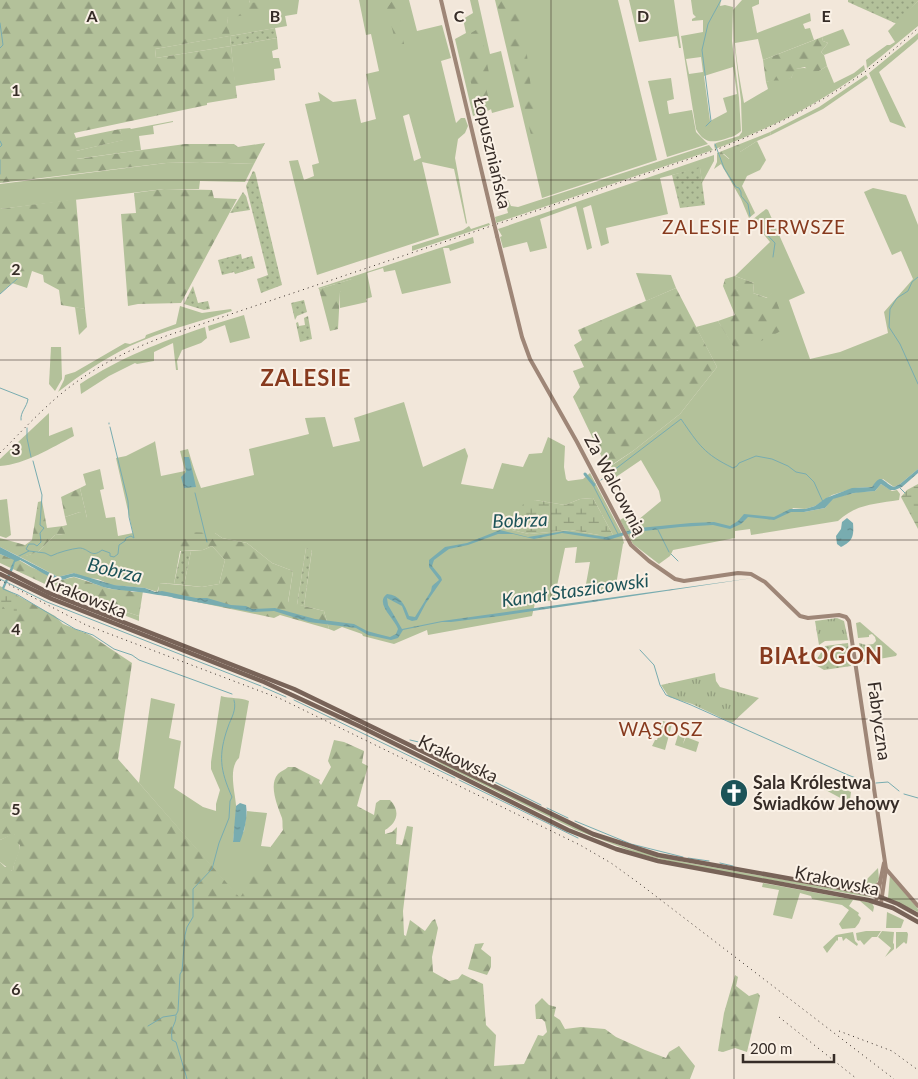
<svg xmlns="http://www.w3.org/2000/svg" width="918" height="1079" font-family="Lato,sans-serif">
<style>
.grass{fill:#b3c19a;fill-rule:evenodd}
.forest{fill:url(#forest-firs)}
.wetland{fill:url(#wetland-marsh)}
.park{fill:url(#park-tufts)}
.garden{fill:url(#garden-dots)}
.water{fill:url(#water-ripples)}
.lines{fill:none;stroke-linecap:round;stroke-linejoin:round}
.stream{stroke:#78acb0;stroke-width:1}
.canal{stroke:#78acb0;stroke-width:3}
.secondary{stroke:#9e8677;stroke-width:4}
.primary{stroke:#786358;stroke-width:4.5}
.rail{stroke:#362c27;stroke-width:1;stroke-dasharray:1 4;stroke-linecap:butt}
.secondary-bridge{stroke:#9e8677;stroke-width:4}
.grid{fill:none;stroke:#362c27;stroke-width:1;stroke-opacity:0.55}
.labels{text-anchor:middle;stroke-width:4;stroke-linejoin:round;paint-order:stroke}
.street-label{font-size:18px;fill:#362c27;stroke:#faf1e6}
.poi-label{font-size:18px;font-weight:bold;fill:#362c27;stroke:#faf1e6;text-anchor:start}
.neighbourhood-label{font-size:19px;letter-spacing:1px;fill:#873a1e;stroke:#faf1e6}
.water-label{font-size:19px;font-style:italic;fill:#1c5358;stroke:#faf1e6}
.district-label{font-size:22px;font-weight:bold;letter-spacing:1px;fill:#873a1e;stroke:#faf1e6}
.grid-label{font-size:16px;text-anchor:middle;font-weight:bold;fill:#362c27;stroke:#faf1e6;stroke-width:4;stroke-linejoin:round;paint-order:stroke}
</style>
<defs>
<pattern id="forest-firs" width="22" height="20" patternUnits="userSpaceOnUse" patternTransform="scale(1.25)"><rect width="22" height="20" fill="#b3c19a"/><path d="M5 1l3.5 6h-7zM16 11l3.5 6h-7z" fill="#929d7e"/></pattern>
<pattern id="wetland-marsh" width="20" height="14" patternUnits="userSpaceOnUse" patternTransform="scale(1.25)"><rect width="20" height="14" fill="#b3c19a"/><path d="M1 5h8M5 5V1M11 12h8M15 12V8" fill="none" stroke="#929d7e"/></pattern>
<pattern id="park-tufts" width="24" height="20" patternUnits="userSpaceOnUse" patternTransform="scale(1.25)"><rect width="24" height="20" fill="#b3c19a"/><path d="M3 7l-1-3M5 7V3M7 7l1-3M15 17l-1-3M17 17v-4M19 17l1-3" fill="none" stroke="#929d7e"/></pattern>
<pattern id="garden-dots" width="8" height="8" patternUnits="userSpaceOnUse" patternTransform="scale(1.25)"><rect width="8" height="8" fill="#b3c19a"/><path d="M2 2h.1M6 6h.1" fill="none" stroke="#929d7e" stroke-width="1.8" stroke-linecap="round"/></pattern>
<pattern id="water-ripples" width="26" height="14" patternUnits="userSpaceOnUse" patternTransform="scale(1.25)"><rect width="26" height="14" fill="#78acb0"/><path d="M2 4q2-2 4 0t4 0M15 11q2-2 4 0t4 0" fill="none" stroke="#638c8f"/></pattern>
</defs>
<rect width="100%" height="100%" fill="#f2e7da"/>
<g class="grass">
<path d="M249,0H299L297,14L285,16L287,26L230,36L231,46L277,38L278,49L272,51L273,58H279L281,68L274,69L275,80L235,86L231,46L156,58L155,49L229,36L227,18L250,3Z"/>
<path d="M359,0H409L417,31L442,25L451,58L441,61L456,123L461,118H465L468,126L465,133L458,139L455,158L467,223L466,224L454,169L422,162L439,235L317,275L289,161L298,160L304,180L314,176L312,165L319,163L305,104L320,101L318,92L333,102L356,99L361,123L376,119L366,74L379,71L371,34L366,35ZM409,114L421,158L414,161L403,116Z"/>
<path d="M470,0H478L490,54L501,51L514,107L492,113L491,109L473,116L455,39L466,33L463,19L473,13Z"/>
<path d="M495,0H618L657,160L536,200L542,198Z"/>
<path d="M629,0H674L681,48H679L677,36L639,42Z"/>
<path d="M691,0H721L720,6L725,5L733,7L732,41L739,98L741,131C736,136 731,137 725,139C711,143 704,143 696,129L681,36L703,32V20L692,21V19L696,17L693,14ZM701,57L703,72L689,74L686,59ZM733,67L737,94L723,98L727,112L710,121L704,76Z"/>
<path d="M742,0H759V4L752,7L757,33L810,13L811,21L803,24L805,29L810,28L814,40L763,60L758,39L735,43C737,65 740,82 744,103L768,89L766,82L775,79L791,78L795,69C804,67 810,68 819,71L827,66L834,83L854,73L864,65L865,70C819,104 769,129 715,149L714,145L716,143L739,136L742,132L741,101L734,41L733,10Z"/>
<path d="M918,1V26L867,68L866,60L887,45H890L895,42L888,31Z"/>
<path d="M843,29L850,45L824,55L821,52L828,43L823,41L822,37Z"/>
<path d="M918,33V39L915,42L879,72L906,128L890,122L869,73Z"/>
<path d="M866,75L868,78L823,109L771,135L770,132L819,107Z"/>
<path d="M671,78L674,99L667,101L669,114L692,110L696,132L708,144L667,157L648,81Z"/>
<path d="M173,121V122L153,126L154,134L139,136L141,150L76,159V151L123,140L120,129L130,128L131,129Z"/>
<path d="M757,141L766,160L760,170L747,176L742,186L755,213L749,218L741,199L721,164L714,169L717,162V155L723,154L729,159Z"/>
<path d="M709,145L713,150L496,223L495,217L508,213L501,184L511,206L518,207Z"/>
<path d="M714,155V161L702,183L700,168L660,178L668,214L606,228L609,243L601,246L591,205L583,208L592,248L587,250L576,206L540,219L547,248L530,252L527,242L503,248L500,237L502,236L498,229Z"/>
<path d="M200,162L254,164L245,182L200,181L199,189H164L0,209V184L166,163Z"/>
<path d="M873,188L906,195L918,225V469L900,484L894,487L883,479L872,487L855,488L832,495L815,506L805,509L793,508L790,512H804L825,508L832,499L837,497L858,492L875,491L881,484L892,491L897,490L900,494L899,500C875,504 856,504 838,521L751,535L750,529L735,531V538L673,550L670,556L659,564L633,544L620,520L633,512L638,520L661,501L659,491L641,460L616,477L611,466L633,451L680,414L717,367L696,327L718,321L737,351L773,292L768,298L753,293L754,283L735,276L770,242L752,220L766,209L768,210L805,293L789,300L810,359L840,352L888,333L884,312L913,279L901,251L892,255L864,192Z"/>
<path d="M489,223L490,225L412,251V246L463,230L469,226L471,229Z"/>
<path d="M473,237L474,243L450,251L449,248H443L451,283L402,294L395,270L384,272L383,268L367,273L372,297L366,299L367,302L340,308V292L352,279L319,289L318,288Z"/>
<path d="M636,273L671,275L676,288L646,301Z"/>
<path d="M180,306L202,313L231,309L232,311C198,322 162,331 130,346C104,359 81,374 58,392L64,380L65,375L75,372L125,343L130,344L145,338L146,335L176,324Z"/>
<path d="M75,307L85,309L87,327L79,335Z"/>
<path d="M244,315L250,338L230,343L225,325L209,331L208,326Z"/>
<path d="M205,327L207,338L201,343L182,350L177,361L178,370H176L173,343L154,352V361L137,364L135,363L109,376L81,394L80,384C122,357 158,343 205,327Z"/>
<path d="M51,347H61L62,379L55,391L49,384Z"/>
<path d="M404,402L423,467L465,448L468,456L461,484L493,489L502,463L523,467L529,454L542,453L548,437L565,446L564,467L566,479L568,481L583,479L590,473L621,532L624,543L623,544L615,591L584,595L590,562L575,563L577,547L565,548L554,600L535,603L532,616L428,635L427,630L394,644L363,636L362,634L342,627L334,631L329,629L324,611L304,606L312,550L306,548L297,605L288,603L293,571L272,563L247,543L222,538L215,533L180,551L174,584L160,583L157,592L145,588L111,585L98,579L86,578L74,573L58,577L26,560L25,556L38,552L55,535L64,534L63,526L67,525L65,517L80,512L87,518L80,488L86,485L83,474L100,469L104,489L100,490L106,518L115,517L118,536L133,533L116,458L126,456L154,442L155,441L161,476L185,471L180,451L188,449C192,463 196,476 201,488L254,475L249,449L309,434L305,418L325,417L333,447L360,441L354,418ZM593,498L613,535H599L570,530L529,534L512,530L535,500L565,505L580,499Z"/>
<path d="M49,413V436L72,427L74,436C51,448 26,464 0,466V459Z"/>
<path d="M7,499L11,535L6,538L0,536V500Z"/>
<path d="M212,546L225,560L219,584L202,587L184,585L191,551L203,550Z"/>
<path d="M48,584L86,599L139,616V621L47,585Z"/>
<path d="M221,696C231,699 240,697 249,701L239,758C228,768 235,792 236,805C237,817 234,830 233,842L244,831L247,811L267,813L261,846L271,847L240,899L139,783L151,698L175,704L169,738L181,741L174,788L203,807L216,811V804L220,790L211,769V762Z"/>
<path d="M663,721L672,724L665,750L652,746L655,740H657Z"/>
<path d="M678,735L685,737L683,744L686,737L699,742L696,752L675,745Z"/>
<path d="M434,759L595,836L630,849L684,862L853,892L875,898L689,866L636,853L576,830L441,764Z"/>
<path d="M824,780L851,792L850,800L846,801L820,787V785Z"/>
<path d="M14,833C27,852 14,855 13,872L0,862V840Z"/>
<path d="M878,868L879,879L875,886C862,888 850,887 837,882L853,886L855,883H863Z"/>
<path d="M890,875L918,909V912L888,898Z"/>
<path d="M763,883L872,903L874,907L873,912L860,901L853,900L849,906L859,913L858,915L861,918L859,923L855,928L842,929L839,924L849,910L842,905L812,899L811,896L800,893L792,919L773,915L779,890L762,887Z"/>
<path d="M887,912L904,920L901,928H886Z"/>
<path d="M866,931H881L877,937H872L864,945L860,940L859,941L857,940L856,933Z"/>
<path d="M882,931L894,932L893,943L894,944V949L885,957L891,948L878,937Z"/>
<path d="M853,932L855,941L858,944L857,946L846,938L843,941L842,937H838V941L837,940L827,953L823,947L836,935Z"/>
<path d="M896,932H907L908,934L907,943L906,944L904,942L896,949Z"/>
</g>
<g class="forest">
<path d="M0,0H249L250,3L272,0L275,10L227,18L230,36L155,49L156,58L231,46L237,98L207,103V105L74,133L76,138L120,129L124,140L76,151L77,159L185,144H234L238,147L265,143L254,164L200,162L166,163L0,183Z"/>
<path d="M496,0H522L521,28L527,55L533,105L539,134L536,141L532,139L502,15L498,8Z"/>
<path d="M392,1H396L398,6L404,44H396L387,8Z"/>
<path d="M476,30L479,31L481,34L489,73L485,83L491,109L484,113L483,101L478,102C473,90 467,75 469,61C471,49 474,46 471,33Z"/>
<path d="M822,37L823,41L828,43L821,52L824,55L827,66L819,71L809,72L805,67L796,69L791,78C782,82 775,79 766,82L763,60Z"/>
<path d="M770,132L771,135L757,141L740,152V160L734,163L724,154L717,155V153Z"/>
<path d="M164,189L212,190L214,198L237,199L181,303L138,304L128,306L121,214L136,213L134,193Z"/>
<path d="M76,199L85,309L61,305L59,290L44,282L43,275L32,271L27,288L12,283L0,294V209Z"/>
<path d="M735,276L754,283L753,293L767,298L773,291L786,328L768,338L736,351L718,321L735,315L723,286L725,279Z"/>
<path d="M352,279V288L340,292L338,329L330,331L319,289Z"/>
<path d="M676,288L717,367L680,414L633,451L607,468L573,397L580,387L573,371L584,367L574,345L582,340L578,330Z"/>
<path d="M80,488L87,518L83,519L80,512L65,517L61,497Z"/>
<path d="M42,501L47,528L63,526L65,534L55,535L38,552L26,556V560L0,547V538L25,545L32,540L38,502Z"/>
<path d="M185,532L215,533L222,538L247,543L272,563L293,571L288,602L324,611L329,629L280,615L274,618L158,594L159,583L202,587L219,584L225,560L212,546L203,550L180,551V544Z"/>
<path d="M0,554L10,558L14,557L31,567L61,580L74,577L110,589L128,590L132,592L143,591L139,616L86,599L51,585H47L0,563Z"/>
<path d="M0,586L55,616L63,624L90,635L132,663L118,759L240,898L264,856L283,830C282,826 283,822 282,818C278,807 268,785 278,774C281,771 285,770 288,767H295L320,780L319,782L321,785L331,767L328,761L334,740L344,742L364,751L362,763L368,766L357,806L374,815L376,803L380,800H390C401,811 397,823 385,830V834L392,832L397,827L396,844L402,845L407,826L413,827L403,911L404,935L406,936L410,920L425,931L432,921L435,919L438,928L432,957L433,972L449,981L458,979L462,974L483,984L486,1025L496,1035L494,1066L524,1064L538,1035L543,1036L547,1032L545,1022L542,1019H536L535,1005L542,998L549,1005L556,1007L554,1016L560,1020L565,1029L581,1027L605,1029L616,1037L645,1050L666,1058L669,1052L679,1046L695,1066L690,1079H0V862L5,867L11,866V871H13C13,862 19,855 20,845L12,839L15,835L14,834L0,840Z"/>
<path d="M484,943L481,949L491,957V967L487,975L468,969L475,944Z"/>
<path d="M735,975L738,977L736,986L749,996L758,993L760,996L747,1052L735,1048L723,1052L718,1051L724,1013Z"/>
</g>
<g class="wetland">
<path d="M918,484V529L901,497L907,490Z"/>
<path d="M593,498L613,535H599L570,530L529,534L512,530L523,504L535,500L565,505L580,499Z"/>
<path d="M0,589L14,600L17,610L15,615H10L0,603Z"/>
</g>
<g class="park">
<path d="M837,618L844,621L848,640L825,641L819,645L815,621Z"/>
<path d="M860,622L897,654L896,656L862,662L859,643L866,645L873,644L876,641L875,637L872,634L869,635V637L858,638L856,623Z"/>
<path d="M715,673L716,681L720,687L759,698L732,723L692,704L669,697L661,685Z"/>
</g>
<g class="garden">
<path d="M848,0H918V1L897,24L848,2Z"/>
<path d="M275,28L277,38L231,46L230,36Z"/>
<path d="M700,167L705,205L680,208L672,175Z"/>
<path d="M253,171L255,172L282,285L261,293L257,279L268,275L246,186Z"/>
<path d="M243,192L246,196L250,210L230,213Z"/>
<path d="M241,254L242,259L252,256L255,268L235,274L234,272L222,275L218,260Z"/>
<path d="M193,286L198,303L208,301L210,309L204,310L184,304Z"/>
<path d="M304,300L307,312L297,316L295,320L291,303Z"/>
<path d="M308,316L312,339L300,342L296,323L298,322L299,326L305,325L304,318Z"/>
<path d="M306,548L312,549L304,606L297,605Z"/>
<path d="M181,551H191L184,585L174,584Z"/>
<path d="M848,643L851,666L824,670L814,664L825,646Z"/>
</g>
<g class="water">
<path d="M184,457H189L190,460L196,487L184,488L181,477L186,472Z"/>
<path d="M918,469V473L902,487L895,490H890L881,484L875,491L854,493L833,499L825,508L804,512H791L774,520L748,517L741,524L730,529L713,525L680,527L635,532L608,540L562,533L534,539L513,534H498L468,545L449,549L434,560L432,566L441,577L442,580L426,603L417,620L412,621L407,619L402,606L387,598L388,605L402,629L442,621L753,578L500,616L451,622H442L403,630L398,638L391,640L368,635L356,628L309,622L274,611L252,612L174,598C167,595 160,596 152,594C137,591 127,591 112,589C99,587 88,580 75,577C70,576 66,580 60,580C52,580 28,564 20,560L15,562L13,569L4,589L2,588L14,560L0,554V547L58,577L74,573L114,585L145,588L155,592L162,591L196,598H207L231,605L246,606L252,609L275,608L315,619L354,624L367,631L378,634L390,637L396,634L398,629C395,619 374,603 387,594C400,595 405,605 409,616L415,617L431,591L432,586L439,580L429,567V560L445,547L467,543L500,530L528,537L565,531L606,537L639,528L691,523L714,522L730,526L738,521L744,514L774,517L790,509H805L815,506L826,498L852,488L872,487C882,471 883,483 894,487L900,484Z"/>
<path d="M847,518L853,523C854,536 853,541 841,547L837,544L836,536L841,529L842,522Z"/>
<path d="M240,803L246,805C248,818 244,831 240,842H233L236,806Z"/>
</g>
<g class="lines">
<g class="stream">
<path d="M0,23L3,45L0,48"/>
<path d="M706,126L711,121L702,50L708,24L721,0"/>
<path d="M0,141L2,145L0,147"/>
<path d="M715,144L724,168L736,187L739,188L741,192V196L748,204L750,216"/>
<path d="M0,160V174"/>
<path d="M753,220L775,243L773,257"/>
<path d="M918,277L912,282L908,291L897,298L890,309L889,327L900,344L918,384"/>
<path d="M0,294L17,279"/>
<path d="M0,388L28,399C27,407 20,412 21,420"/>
<path d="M109,423V424"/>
<path d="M27,428V438L31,457"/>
<path d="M601,480L681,419C699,445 704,454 733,468L737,466L739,463L756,456L772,459L788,466L796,472L806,474L814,482L823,502"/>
<path d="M595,484L593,485L618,534"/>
<path d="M900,488L905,493"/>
<path d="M195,493L207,542"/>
<path d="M657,528L669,552"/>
<path d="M29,551L45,553L51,556C59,552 71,549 79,548C89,548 91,559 102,550L110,553V556L114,557L118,554L119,545L125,541L126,538L131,536L134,538L129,517L128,501L110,427"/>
<path d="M671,554L678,561"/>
<path d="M19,556L29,551L26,549L29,544H34L37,546L41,542L40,533L44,528L40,525L42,495L33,461"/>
<path d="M0,579L47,602L261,686"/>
<path d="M3,589L18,595L75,629L93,635L114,649L132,655L139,660L161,668L232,694"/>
<path d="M640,650L654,665L660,685L666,695L691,705L848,775L872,784"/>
<path d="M263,687L286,697"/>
<path d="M294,700L455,778"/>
<path d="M410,740L423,743"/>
<path d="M449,756L473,771L541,805"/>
<path d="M459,780L578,838"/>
<path d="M876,783L888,782L899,791"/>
<path d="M904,794L918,798"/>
<path d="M547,808L568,818"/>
<path d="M575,821L631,844L683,857"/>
<path d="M688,858L709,861"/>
<path d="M720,863L733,866"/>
<path d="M176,1016C176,1026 170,1025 172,1040L176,1042L187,1079"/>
<path d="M148,1026L163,1017L176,1015L178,1011L180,974L182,971L185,935L187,927L193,917V889L212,869L219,843L229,818L230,801L232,797C220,770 218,755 228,727C231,718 237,710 234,700"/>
</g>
<path class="canal" d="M585,474L594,485"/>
<g class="secondary">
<path d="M441,0L492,215"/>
<path d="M497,236L522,337L530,359L577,442L631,545L649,561L675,579L684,581L738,573L751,574L765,582L800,616L808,618L839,615L846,617L849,621L886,869L881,903"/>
<path d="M886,869L918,906"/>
<path d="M847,888C859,888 870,892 880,883"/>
<path d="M876,902L884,863"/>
</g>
<g class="primary">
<path d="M0,568L49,593L294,689L593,834L658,855L842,888L878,896L898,904L918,915"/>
<path d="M0,574L52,599L264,682L361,727L568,830L616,849L658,861L868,900L893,908L918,922"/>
</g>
<g class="rail">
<path d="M0,453C22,431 43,408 67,389C98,365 132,348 169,335L710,152C788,122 857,86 918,28"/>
<path d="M0,580L86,625L281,699L580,845L611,863L640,884L894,1079"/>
<path d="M779,1017L857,1079"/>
<path d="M839,1031L892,1051L918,1070"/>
</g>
<path class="secondary-bridge" d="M492,215L497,236"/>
</g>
<path class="grid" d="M184,0V1079M367,0V1079M551,0V1079M734,0V1079M0,180H918M0,360H918M0,540H918M0,719H918M0,899H918"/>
<defs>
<symbol id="church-disc" viewBox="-11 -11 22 22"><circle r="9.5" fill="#1c5358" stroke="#faf1e6"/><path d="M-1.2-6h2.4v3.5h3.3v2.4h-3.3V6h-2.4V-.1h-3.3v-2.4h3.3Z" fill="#fff"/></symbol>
</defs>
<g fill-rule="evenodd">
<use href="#church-disc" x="718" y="777" width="32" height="32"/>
</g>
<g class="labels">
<g class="street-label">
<text transform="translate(492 153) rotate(77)" y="6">Łopuszniańska</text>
<text transform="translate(615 485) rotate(62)" y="6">Za Walcownią</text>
<text transform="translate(86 597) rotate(22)" y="6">Krakowska</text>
<text transform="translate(879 721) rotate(82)" y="6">Fabryczna</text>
<text transform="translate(458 759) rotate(26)" y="6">Krakowska</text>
<text transform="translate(837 881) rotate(12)" y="6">Krakowska</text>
</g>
<g class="poi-label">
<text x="753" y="789">Sala Królestwa<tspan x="753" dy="21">Świadków Jehowy</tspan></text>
</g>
<g class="neighbourhood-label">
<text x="754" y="234">ZALESIE PIERWSZE</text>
<text x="661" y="736">WĄSOSZ</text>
</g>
<g class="water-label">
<text transform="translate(520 520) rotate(-2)" y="7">Bobrza</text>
<text transform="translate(115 570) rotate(13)" y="7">Bobrza</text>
<text transform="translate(575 590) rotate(-8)" y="7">Kanał Staszicowski</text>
</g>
<g class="district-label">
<text x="306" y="386">ZALESIE</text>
<text x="821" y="664">BIAŁOGON</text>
</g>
</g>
<g class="grid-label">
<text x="92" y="22">A</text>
<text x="275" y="22">B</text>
<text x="459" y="22">C</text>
<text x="643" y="22">D</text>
<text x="826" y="22">E</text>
<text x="16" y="96">1</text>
<text x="16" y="275">2</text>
<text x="16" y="455">3</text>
<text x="16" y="635">4</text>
<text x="16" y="815">5</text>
<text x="16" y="995">6</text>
</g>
<path d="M743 1054v8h91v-8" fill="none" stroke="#362c27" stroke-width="2.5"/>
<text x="750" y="1054" font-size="15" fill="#362c27" stroke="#faf1e6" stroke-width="4" paint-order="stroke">200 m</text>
</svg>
